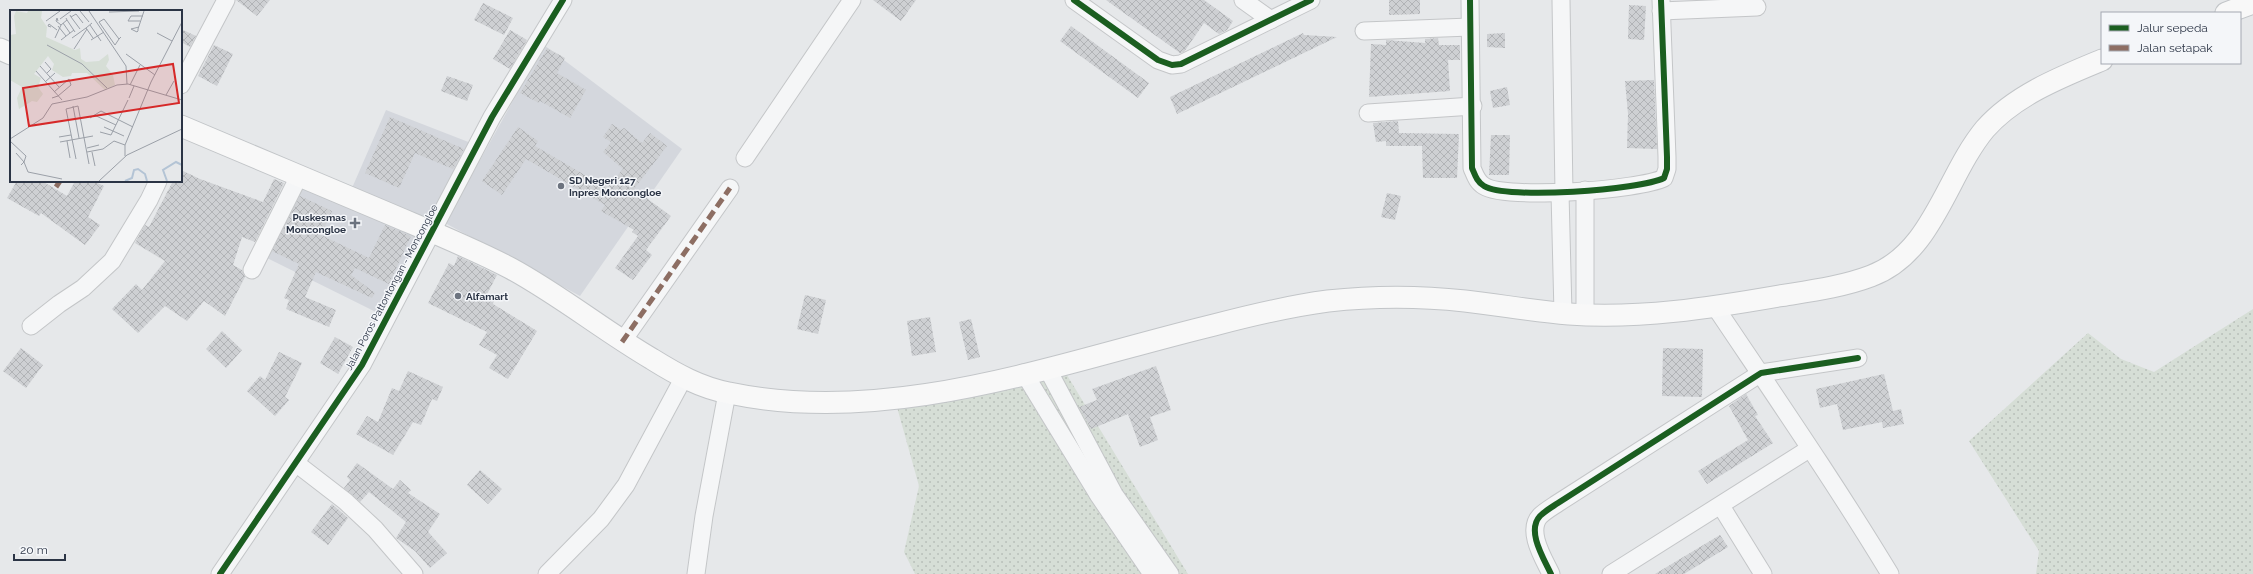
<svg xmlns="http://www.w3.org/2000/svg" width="2253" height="574" font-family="Raleway,sans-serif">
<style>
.built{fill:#d4d7dd}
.grass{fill:url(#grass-dots)}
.building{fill:url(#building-cross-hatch)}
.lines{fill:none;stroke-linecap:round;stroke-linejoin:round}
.minor-casing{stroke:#c4c6c8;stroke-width:19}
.major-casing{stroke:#c2c5c8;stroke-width:23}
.minor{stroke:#f5f6f7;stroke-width:17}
.major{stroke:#f8f8f8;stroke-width:21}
.quiet{stroke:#8d6e63;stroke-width:5;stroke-dasharray:10 5;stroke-linecap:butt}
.cycleway-casing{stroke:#f4f6f9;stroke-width:8}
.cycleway{stroke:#1b5e20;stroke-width:6}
.poi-dot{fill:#6c737f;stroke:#f4f6f9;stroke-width:1.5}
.labels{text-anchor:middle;stroke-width:3;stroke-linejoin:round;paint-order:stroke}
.poi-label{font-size:10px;font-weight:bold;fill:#2b3445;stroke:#f4f6f9;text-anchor:start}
.street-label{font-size:10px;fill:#2b3445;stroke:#f4f6f9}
.inset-river{fill:none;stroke:#b4c4d5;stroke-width:2}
.inset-road{fill:none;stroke:#9ba0a8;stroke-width:1}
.view{fill:#d62828;fill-opacity:0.15;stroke:#d62828;stroke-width:2}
.inset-edge{fill:none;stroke:#2b3445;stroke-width:2}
</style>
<defs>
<pattern id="grass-dots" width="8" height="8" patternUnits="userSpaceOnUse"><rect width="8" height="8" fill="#d6ded6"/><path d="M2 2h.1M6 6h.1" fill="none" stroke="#b8bfb9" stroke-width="1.8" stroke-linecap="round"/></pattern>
<pattern id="building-cross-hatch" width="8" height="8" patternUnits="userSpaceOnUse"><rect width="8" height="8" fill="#ced0d3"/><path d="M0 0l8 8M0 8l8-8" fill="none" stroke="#b1b3b6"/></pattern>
</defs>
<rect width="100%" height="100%" fill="#e6e8ea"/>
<g class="built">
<path d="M544,45L682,149L580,296L445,223Z"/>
<path d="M386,110L471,143L382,315L265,257L306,167L352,188Z"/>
</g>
<g class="grass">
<path d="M2253,309V574H2036L2039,551L1969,441L2088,333L2121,359L2154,372Z"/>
<path d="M1056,357L1188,574H915L904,552L919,486L895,400Z"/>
</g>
<g class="building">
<path d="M236,0H270L257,16Z"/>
<path d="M873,0H916L901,21Z"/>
<path d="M1106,0H1204L1233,21L1227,30L1219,34L1204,23L1184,52L1180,53Z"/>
<path d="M1389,0H1420V14L1389,15Z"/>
<path d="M483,3L513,18L504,35L474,20Z"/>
<path d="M1629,5L1646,6L1644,40L1628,39Z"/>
<path d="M1071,26L1149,83L1138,98L1060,41Z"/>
<path d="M181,29L196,36L190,47L181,42Z"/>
<path d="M510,30L527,40L510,69L493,59Z"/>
<path d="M1303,33L1304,35L1337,37L1177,114L1170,97Z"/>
<path d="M1505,33V48L1487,47V34Z"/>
<path d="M1438,38L1439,45H1460V60H1448L1450,91L1369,97L1371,44L1386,45V40L1425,43V39Z"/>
<path d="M214,45L233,54L217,86L198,76Z"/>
<path d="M547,48L565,58L557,73L586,90L570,118L540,101L539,103L520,93Z"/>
<path d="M447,76L473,85L467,101L441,91Z"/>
<path d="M1654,80L1657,149L1627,148L1628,114L1625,81Z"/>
<path d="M1507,87L1510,105L1493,108L1490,91Z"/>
<path d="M390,117L464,149L453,169L415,153L399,188L365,173Z"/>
<path d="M1398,121L1399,133L1459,134L1457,178H1423L1422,146H1386V141L1376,142L1373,123Z"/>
<path d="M612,124L621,130L624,128L642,143L650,133L667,146L634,189L671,216L646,250L652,255L633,280L615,268L638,236L632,232L634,230L601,211L605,205L526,159L502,195L482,181L518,127L538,141L535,146L607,188L623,169L603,152L611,142L603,137Z"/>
<path d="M1491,135H1510L1509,175H1489Z"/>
<path d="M181,170L200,179L263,202L274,179L284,183L255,242L242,237L233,265L242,270L245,277L225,316L204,301L187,321L165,306L138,333L112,309L136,284L142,290L165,261L135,243L145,225L149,227L173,181H181Z"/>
<path d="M17,181H42L67,196L75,181H93L104,186L88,217L100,225L85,245L41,213L39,216L7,198Z"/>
<path d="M1387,193L1401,196L1395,220L1381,217Z"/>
<path d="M300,196L332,211L321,235L369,258L385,225L411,236L389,284L355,268L351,275L375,293L372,298L316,272L305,297L336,310L329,327L286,309L289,300L284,298L299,264L272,251Z"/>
<path d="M458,256L497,275L486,296L494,300L493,304L537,331L508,379L489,368L497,355L479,345L487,332L428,303L449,263L454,266Z"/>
<path d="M805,295L826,300L818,334L797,329Z"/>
<path d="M930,317L936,352L912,356L907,321Z"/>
<path d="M971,319L980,357L968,360L959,322Z"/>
<path d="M222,331L242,350L226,368L206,349Z"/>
<path d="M335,337L353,347L338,374L320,363Z"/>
<path d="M21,348L43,365L26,388L3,371Z"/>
<path d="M1663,348L1703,349L1702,397L1662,396Z"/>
<path d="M279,352L302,363L285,397L289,400L275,416L247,391L260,376L265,380Z"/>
<path d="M1156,366L1171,410L1150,417L1158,440L1140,447L1128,414L1091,429L1079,407L1097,400L1092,389Z"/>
<path d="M408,371L443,387L437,401L432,399L421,425L413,422L393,455L356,434L367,416L378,422L392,388L399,391Z"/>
<path d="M1884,374L1893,411L1901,409L1904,424L1883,428L1882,422L1843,430L1837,404L1820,408L1816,389Z"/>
<path d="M1746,394L1758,415L1755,416L1773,443L1707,484L1698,471L1748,440L1729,406Z"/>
<path d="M357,463L393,489L400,480L411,490L408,493L440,514L428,532L447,553L430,568L415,551L396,538L406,522L369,492L360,502L344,488L350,480L347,477Z"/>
<path d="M480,470L502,489L488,504L467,485Z"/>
<path d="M332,504L348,518L328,545L311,532Z"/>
<path d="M1720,535L1728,547L1684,574H1655Z"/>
</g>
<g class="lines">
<defs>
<g id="minor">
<path d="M1074,0L1158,60L1172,65L1181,64L1311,0"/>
<path d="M1243,0L1271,20"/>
<path d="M1470,0L1472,168C1475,175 1477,182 1484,186C1506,200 1640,190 1664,178L1667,169V157L1661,0"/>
<path d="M1561,0L1564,193"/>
<path d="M1661,11L1757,7"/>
<path d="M1364,31L1470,27"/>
<path d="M181,85L226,0"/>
<path d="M1368,113L1473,106"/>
<path d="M745,158L852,0"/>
<path d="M1560,193L1563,313"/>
<path d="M252,270L299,176"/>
<path d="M1716,308C1775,396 1835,483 1890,574"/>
<path d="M1585,315V190"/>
<path d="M31,326L59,304L83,288L112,261L149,200L158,181"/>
<path d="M622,342L730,188"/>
<path d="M1047,368L1114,494L1170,574"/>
<path d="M1024,373L1099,496L1152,574"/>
<path d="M297,464L345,501L375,529L414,574"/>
<path d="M1721,506L1763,574"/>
<path d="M220,574L362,365L492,117L563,0"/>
<path d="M547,574L601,519L626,485L684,377"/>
<path d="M696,574L704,516L727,393"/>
<path d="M1551,574C1544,559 1526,531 1540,516C1545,511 1552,507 1558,503L1761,373L1858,358"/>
<path d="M1611,574L1809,449"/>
</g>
<g id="major">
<path d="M2226,13L2253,3"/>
<path d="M0,49L11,54"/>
<path d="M181,126C249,155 317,183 385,212C427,230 470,247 510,268C560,295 604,331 652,359C676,374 701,388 729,393C891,427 1058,363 1214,325C1252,315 1290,306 1328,301C1373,296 1420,296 1465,301C1500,305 1534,311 1569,314C1640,319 1710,308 1779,296C1810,291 1842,287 1871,276C1933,253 1946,176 1985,129C2015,95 2061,77 2102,60"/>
</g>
</defs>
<use href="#minor" class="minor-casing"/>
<use href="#major" class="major-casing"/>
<use href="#minor" class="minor"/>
<use href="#major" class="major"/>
<g class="quiet">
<path d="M56,187L60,181"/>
<path d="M622,342L730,188"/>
</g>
<defs>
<g id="cycleway">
<path d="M1074,0L1158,60L1172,65L1181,64L1311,0"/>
<path d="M1470,0L1472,168C1475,175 1477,182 1484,186C1506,200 1640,190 1664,178L1667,169V157L1661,0"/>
<path d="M220,574L362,365L492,117L563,0"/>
<path d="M1551,574C1544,559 1526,531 1540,516C1545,511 1552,507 1558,503L1761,373L1858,358"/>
</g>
</defs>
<use href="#cycleway" class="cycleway-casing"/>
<use href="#cycleway" class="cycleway"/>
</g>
<g class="poi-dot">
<circle cx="561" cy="186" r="4"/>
<path d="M353 217h4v4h4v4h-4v4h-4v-4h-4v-4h4z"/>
<circle cx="458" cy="296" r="4"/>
</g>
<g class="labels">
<g class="poi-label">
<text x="569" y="184">SD Negeri 127<tspan x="569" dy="12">Inpres Moncongloe</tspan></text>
<text x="346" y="221" text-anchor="end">Puskesmas<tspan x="346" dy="12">Moncongloe</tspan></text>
<text x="466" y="300">Alfamart</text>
</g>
<g class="street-label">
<text transform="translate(391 287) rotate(-62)" y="4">Jalan Poros Pattontongan - Moncongloe</text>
</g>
</g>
<g transform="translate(10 10)">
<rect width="172" height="172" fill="#e6e8ea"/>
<path d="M6,1L17,3L18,1H32L31,8L37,17L36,27L65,40L70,38L71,49L76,52L89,51L98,44L99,50L96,56L103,65L105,75L95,80L77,63H62L61,66L53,67L42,60L44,54L38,46L24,64L31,68L28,77L33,84L27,92L22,91L9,99L7,88L12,77L0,70V25L6,24L4,6Z" fill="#d6ded6"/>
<path class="inset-river" d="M115,171L122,168L124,160L128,159L135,164L137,171M157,171L153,160L166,152L172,155"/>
<path class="inset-road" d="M70,1L79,12M79,1L116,56L117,74M99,2L129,1M60,5L61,7L66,4L73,13M61,7L70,19M50,9L61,1M57,10L65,22M36,11L50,1M48,11L47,8L46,11L51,15L57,10L56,8M130,11H118L121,6H133M53,13L60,23M82,13L76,18L83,28M80,15L91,31M48,16L56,26M41,17L38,16L39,14L47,20M129,17L121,19L127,22L128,21V19L134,1M147,23L162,31M45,28L51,15M62,28L76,18M109,29L105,35L89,12L94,9L109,29L111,27M51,30L64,20M81,30L94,22M37,35L72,54L97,78M64,39L77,19M116,44L145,65M35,52L41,59L37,63M30,56L49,77M26,61L52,90M35,72L45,63M120,75L130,55M156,85L164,71M42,88L48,86L61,75L59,69L44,82M119,88L124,76M63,96L69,128M84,105L106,115M80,108L91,101L123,117M94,117L114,126M90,122L101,125L118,90M49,127L61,125M0,129L33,108L42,94L77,87L107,75L118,74L172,90M0,131L16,146L14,152L18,162L52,169M57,131L60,148M50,132L83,126M77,138L89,135M77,142L93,139L104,131L115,135M82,142L85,156M6,143L14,152L11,155M115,146V135L141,72L172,12M66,149L56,99L68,96L79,154M89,171L117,145L172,119"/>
<path class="view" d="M163,54L169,93L19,116L13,78Z"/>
<rect width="172" height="172" class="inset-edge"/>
</g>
<rect x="2101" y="12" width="140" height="52" fill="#f4f6f9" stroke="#a4a8b1"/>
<rect x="2109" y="25" width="20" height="6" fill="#1b5e20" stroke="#a4a8b1"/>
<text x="2137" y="32" font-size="12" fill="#2b3445">Jalur sepeda</text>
<rect x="2109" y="45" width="20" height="6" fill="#8d6e63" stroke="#a4a8b1"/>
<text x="2137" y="52" font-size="12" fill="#2b3445">Jalan setapak</text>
<path d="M14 554v6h51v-6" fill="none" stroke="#2b3445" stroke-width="2"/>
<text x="20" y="554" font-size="12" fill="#2b3445" stroke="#f4f6f9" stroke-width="3" paint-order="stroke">20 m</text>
</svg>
